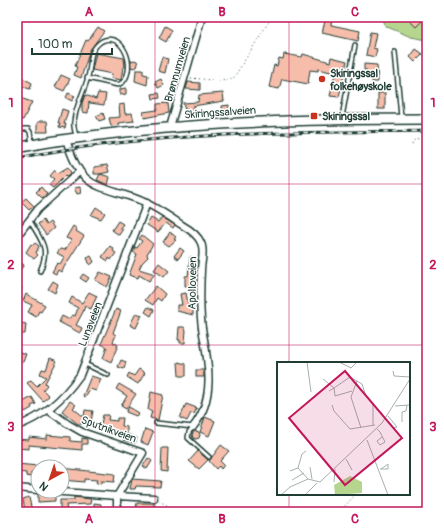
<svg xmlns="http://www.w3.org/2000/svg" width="444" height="529" font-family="Pangolin,sans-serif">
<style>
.green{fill:#b6d68f;stroke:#6a8a62}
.building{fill:#f6bdab;stroke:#1f3d34}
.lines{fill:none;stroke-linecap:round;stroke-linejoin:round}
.service-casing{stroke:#1f3d34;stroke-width:6}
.minor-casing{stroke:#1f3d34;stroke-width:9}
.secondary-casing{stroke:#1f3d34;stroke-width:12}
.path{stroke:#1f3d34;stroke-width:1;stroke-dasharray:1 3;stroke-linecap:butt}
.service{stroke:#fff;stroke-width:3}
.minor{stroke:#fff;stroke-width:6}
.secondary{stroke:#fff;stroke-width:9}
.rail-casing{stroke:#1f3d34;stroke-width:3}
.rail{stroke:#fff;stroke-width:1.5;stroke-dasharray:4.5;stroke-linecap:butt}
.grid{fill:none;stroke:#c2185b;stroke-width:1;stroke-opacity:0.55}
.poi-dot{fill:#c8321e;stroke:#fff;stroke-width:1.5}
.labels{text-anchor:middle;stroke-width:3;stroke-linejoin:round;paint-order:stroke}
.street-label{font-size:11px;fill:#1f3d34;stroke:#fff}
.poi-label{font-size:11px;font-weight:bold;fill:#1f3d34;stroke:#fff;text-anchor:start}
.inset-road{fill:none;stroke:#a5b1ae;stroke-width:1}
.view{fill:#c2185b;fill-opacity:0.15;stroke:#c2185b;stroke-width:2}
.inset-edge{fill:none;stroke:#1f3d34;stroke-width:2}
.neatline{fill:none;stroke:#c2185b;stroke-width:1.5}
.grid-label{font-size:13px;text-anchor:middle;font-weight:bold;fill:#c2185b}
</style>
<rect width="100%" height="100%" fill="#fff"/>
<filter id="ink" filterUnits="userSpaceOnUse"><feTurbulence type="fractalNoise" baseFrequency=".025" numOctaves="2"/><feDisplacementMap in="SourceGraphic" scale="8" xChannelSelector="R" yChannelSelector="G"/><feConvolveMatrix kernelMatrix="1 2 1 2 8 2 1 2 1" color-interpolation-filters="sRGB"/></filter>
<g filter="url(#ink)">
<path class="green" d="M383,17H427V40L411,37L385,26Z"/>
<g class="building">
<path d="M326,17H332L331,25L360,31L358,41L322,33Z"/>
<path d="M412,17H426L416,27L409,20Z"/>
<path d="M165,26L172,30L166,42L159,38Z"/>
<path d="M98,27L104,31L90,50L81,78L74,75L77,67L75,66L86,40L88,41Z"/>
<path d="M370,32L376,33L373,48L377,49L375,57L366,55Z"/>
<path d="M416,49L423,54L415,62L410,57Z"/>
<path d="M96,53L124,58L125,67H123L121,80L111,78L112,74L92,70Z"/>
<path d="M284,54L302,57L303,54L330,62L331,57L347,61L339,97L330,96L335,73L318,69V71L310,70L308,84L282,79L279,89L269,87L274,65L277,66L279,58L283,59Z"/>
<path d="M162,57L168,59L165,73L158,71Z"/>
<circle cx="134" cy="64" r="4"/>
<path d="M364,64L377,65L378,82H372V74H367V70H364Z"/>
<path d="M136,70H143V74L148,75L147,85L135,81Z"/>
<path d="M17,75L32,83L30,89L17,85Z"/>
<path d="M61,75L70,79L64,91L55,87Z"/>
<path d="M161,79L164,85L158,88L155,82Z"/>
<path d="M188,82L200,83V90L186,89Z"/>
<path d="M126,88V94L120,95V89Z"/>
<path d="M68,93L75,96L72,101L66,98Z"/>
<path d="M98,93L106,94L104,105L90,103L89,102L88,113L82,112V103L85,95L96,99Z"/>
<path d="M159,93L160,98L153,99L152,94Z"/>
<path d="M223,93L224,101L193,106V109L185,110L184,107L183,103L198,102L199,95Z"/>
<rect x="378" y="93" width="7" height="16"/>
<path d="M17,97L32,102L23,120L17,118V109L21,106L17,103Z"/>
<path d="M168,103L169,113L144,118L143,112L157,110V104Z"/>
<path d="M124,104L125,114L132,113L134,121L118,123L119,125L111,126L109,118L120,117L119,105Z"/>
<path d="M229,105V115H223L222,106Z"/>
<path d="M62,109L68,111L64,124H66L65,128L59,127L60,123H58Z"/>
<path d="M103,113L105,119L99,121L96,116Z"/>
<path d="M40,121H47L48,132H37V123Z"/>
<path d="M107,165L109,172L100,174L110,177L108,185L97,180L100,174H94V167Z"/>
<path d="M68,167L71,173L67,177L66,175L53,188L49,185L54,179L50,176L55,170L58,173Z"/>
<path d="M41,187L47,194L42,198L36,192Z"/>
<path d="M80,187L81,193L77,194L74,188Z"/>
<path d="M26,198L34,206L29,210L21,202Z"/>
<path d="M96,207L105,213L101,219L91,215Z"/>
<path d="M162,217L175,225L173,228L166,223L158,232L147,225L151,218L158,222Z"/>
<path d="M43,220L46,225L50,222L54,228L46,235L38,224Z"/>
<path d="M118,221L123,224L120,228L123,229L119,235L112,230Z"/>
<path d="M73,226L77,229L76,231L84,236L61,272L58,270L56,274L52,272L57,263L60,264L64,257L57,253L60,249L65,250L71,240L66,238Z"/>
<path d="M170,232L176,237L174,239L176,240L169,246L163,242Z"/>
<path d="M142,235L153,244L147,254L148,257L142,263L139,269L155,274L149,281L139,275L138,278L129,275L137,254L133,252L135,247L137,248L142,241L139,239Z"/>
<path d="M35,243L39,246L36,253L38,255L34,259L26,252L31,244L33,245Z"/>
<path d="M110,246L114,249L113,251L116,253L111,260L109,258L108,261L102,257Z"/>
<path d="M180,248L184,251L178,259L174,256Z"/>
<path d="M91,256L94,262L90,265L87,258Z"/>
<path d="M190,257H193V264H195V269L193,268V283L192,286H185V276H188Z"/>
<path d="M17,260L24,265L17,274Z"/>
<path d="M159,263L169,271L164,277L154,270Z"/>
<path d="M100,272L112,277L107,287L95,280Z"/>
<path d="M83,274L89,278L86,282L80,278Z"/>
<path d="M53,281L58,284L55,293L48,289Z"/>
<path d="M17,285L22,288L17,298Z"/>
<path d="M156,286L165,294L161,301L157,298L153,305L145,300Z"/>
<path d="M89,292L97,296L91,309L85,306L83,312L76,325L82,328L80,333L59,322L62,316L68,319L73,315L75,316L78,308L69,303L72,297L82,303Z"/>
<path d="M186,293L188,303H192L193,307V315L177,311V305H182L180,294Z"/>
<path d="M26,294L45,305L41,312L39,311L36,317L28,312L32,305L23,301Z"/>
<path d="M148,307L154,310L151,316L145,312Z"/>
<path d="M116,309L121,311L113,333L116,335L113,342L118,345L111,362L103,358L107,347L101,344Z"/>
<path d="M136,313L142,315L136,328L130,325Z"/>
<path d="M17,322L26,324L25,334H17Z"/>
<path d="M179,327H184L186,330L185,343H180V340H178Z"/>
<path d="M17,351L26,354L23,362L17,360Z"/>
<path d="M50,358L57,361L45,383L47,385L43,390L49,396L43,401L27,383L31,380L37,386L46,377L40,374L42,369L46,370Z"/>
<path d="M121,360L126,362L124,369L118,367Z"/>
<path d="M178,362L186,364V376H179Z"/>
<path d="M139,369L145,373L138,384L127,377L129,373L134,376Z"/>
<rect x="196" y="370" width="8" height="7"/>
<path d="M91,376L101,379L96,391L90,389L85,397L83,396Z"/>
<path d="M119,384L136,394L126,409L121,406L127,396L116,389Z"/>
<path d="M151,392L163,395L158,420L150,418L152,411L148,410Z"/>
<path d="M32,397L36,404L31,406L32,408L25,412L21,403Z"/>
<path d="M70,401L76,405L73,408L84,417L85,410L93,411L91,422L93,423L82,422V424H78L62,411Z"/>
<path d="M186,404L197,408L194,414L191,413L187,421L180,418Z"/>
<path d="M129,407L139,413L136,416L126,412Z"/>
<path d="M21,410L24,416L20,418L17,412Z"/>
<path d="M103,415H109L108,420L117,421V418H123L122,426L127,427V434L137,438L135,443L123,440L125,435L114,433V430L100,428Z"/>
<path d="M205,417L215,421L209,436L200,432Z"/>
<path d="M145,429L153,432L148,445L141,442Z"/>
<circle cx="196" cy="435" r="4"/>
<path d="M47,435L70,437V441L82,442V438L87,439V444H82V450L29,445V449L17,448V439L29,440V437L47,439Z"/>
<path d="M221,445L229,451L220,461L224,465L221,469L219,466L216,469L209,461Z"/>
<path d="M162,448H168L167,472L161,471Z"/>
<path d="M198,451L208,460L199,469L189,461Z"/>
<path d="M148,458L152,461L147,469L143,466Z"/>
<path d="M17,464L38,466V474L31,473V477L26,476V473L17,472Z"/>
<path d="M62,468L115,474L114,482L101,481V484L96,483L97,480L84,479V482L62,480Z"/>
<path d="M132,479L161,481L160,487L136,486L135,489H130Z"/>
<path d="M42,492L55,496V501L38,502V494Z"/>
<path d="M29,497L32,512H25L23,499Z"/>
<path d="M74,497L91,499L90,504L66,505L67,512H60V500H74Z"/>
<path d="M94,503L101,504L100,512H94Z"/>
<path d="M137,503H154V509H142V512H135Z"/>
</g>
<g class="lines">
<defs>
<g id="service">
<path d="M395,52L401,117"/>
<path d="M17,106H18"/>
<path d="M342,117L355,45"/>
<path d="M17,129H28L30,132L32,143"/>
<path d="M76,136C75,131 73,126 74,121C76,105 84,92 88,77C90,69 90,61 92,53C94,48 97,44 102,41C122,31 137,66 123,82L118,85L87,78"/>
<path d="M29,219C40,240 51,247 40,271"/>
<path d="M85,364L108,375"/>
<path d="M156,423L193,427"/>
<path d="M193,427L189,432L188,438L209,457"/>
</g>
<g id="minor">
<path d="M170,127L202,17"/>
<path d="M66,139C81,189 94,184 137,199C153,205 167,215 182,225C189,229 198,235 201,243C205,251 201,262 201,270C200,290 199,314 203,334C209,365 215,400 193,427"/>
<path d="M17,236L38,209L79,172"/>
<path d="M48,410L68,424L82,432L143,453L117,496L49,491"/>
<path d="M17,426C43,417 64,398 80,375L147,203"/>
<path d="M17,488L38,490"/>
<path d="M117,512V496L154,498"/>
</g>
<path id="secondary" d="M17,148C53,140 89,136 125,132C225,121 326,119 427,119"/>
</defs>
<use href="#service" class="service-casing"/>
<use href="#minor" class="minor-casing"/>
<use href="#secondary" class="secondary-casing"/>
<g class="path">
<path d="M191,78L221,81L233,79L268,23L274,17"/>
<path d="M412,144L415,139L427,138"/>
<path d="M159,501L180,512"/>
<path d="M339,512L356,494"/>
</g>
<use href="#service" class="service"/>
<use href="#minor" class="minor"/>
<use href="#secondary" class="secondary"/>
<defs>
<path id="rail" d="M17,158C153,131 289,133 427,131"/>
</defs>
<use href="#rail" class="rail-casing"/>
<use href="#rail" class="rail"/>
</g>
</g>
<path class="grid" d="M155,17V512M289,17V363M17,184H427M17,345H427M289,494V512"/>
<g class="poi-dot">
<circle cx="322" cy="79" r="4"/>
<rect x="310" y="112" width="8" height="8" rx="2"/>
</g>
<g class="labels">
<g class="street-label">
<text transform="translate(177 69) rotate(-74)" y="4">Brønnumveien</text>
<text transform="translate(220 112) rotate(-4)" y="4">Skiringssalveien</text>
<text transform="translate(192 283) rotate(-89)" y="4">Apolloveien</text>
<text transform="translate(90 324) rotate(-69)" y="4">Lunaveien</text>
<text transform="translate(109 429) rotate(20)" y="4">Sputnikveien</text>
</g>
<g class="poi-label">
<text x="330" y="77">Skiringssal<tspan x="330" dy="13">folkehøyskole</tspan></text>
<text x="322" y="120">Skiringssal</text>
</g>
</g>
<g transform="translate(277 362)">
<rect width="133" height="133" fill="#fff"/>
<path d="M73,114L85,120V131L58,133L57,123Z" fill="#b6d68f"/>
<path class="inset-road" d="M30,0L34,30M62,0L74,6L80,0M116,9L117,14L133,15M46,17L57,26L52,29M80,19L74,35L84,66M75,29L58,34L57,26L73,15L85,22L89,34L96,41V63M55,43L57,49L73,67L98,63M118,44L133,43M111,54L120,65L116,66M125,60V50L129,49L130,43M100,67L103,70L108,80L103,83L100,79L105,75M90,78L111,133M69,97L75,108M33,105L35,117M21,106L25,92L29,89M103,107H111V102L104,107M13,109L21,106L31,117M15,118L27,111M57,120L58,107M4,133L13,125L31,117L43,120L105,61L133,17M28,133L40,121"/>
<path class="view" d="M68,9L125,76L68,123L12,56Z"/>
<rect width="133" height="133" class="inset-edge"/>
</g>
<rect width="444" height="529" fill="none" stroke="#fff" stroke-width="44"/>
<g transform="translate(50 479) rotate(220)"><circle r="19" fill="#ffffff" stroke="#a5b1ae"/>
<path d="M0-3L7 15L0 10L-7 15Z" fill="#c8321e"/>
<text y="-6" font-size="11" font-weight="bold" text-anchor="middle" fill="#1f3d34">N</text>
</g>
<path d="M32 48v6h80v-6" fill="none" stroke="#1f3d34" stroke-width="2"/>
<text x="38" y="48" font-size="12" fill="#1f3d34" stroke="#ffffff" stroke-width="3" paint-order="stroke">100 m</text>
<rect x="22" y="22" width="400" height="485" class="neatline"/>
<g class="grid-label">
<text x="89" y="16">A</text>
<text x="222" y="16">B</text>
<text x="355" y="16">C</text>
<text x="11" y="107">1</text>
<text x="433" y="107">1</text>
<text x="11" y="269">2</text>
<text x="433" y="269">2</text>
<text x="11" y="431">3</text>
<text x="433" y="431">3</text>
<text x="89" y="523">A</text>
<text x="222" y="523">B</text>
<text x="355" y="523">C</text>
</g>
</svg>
